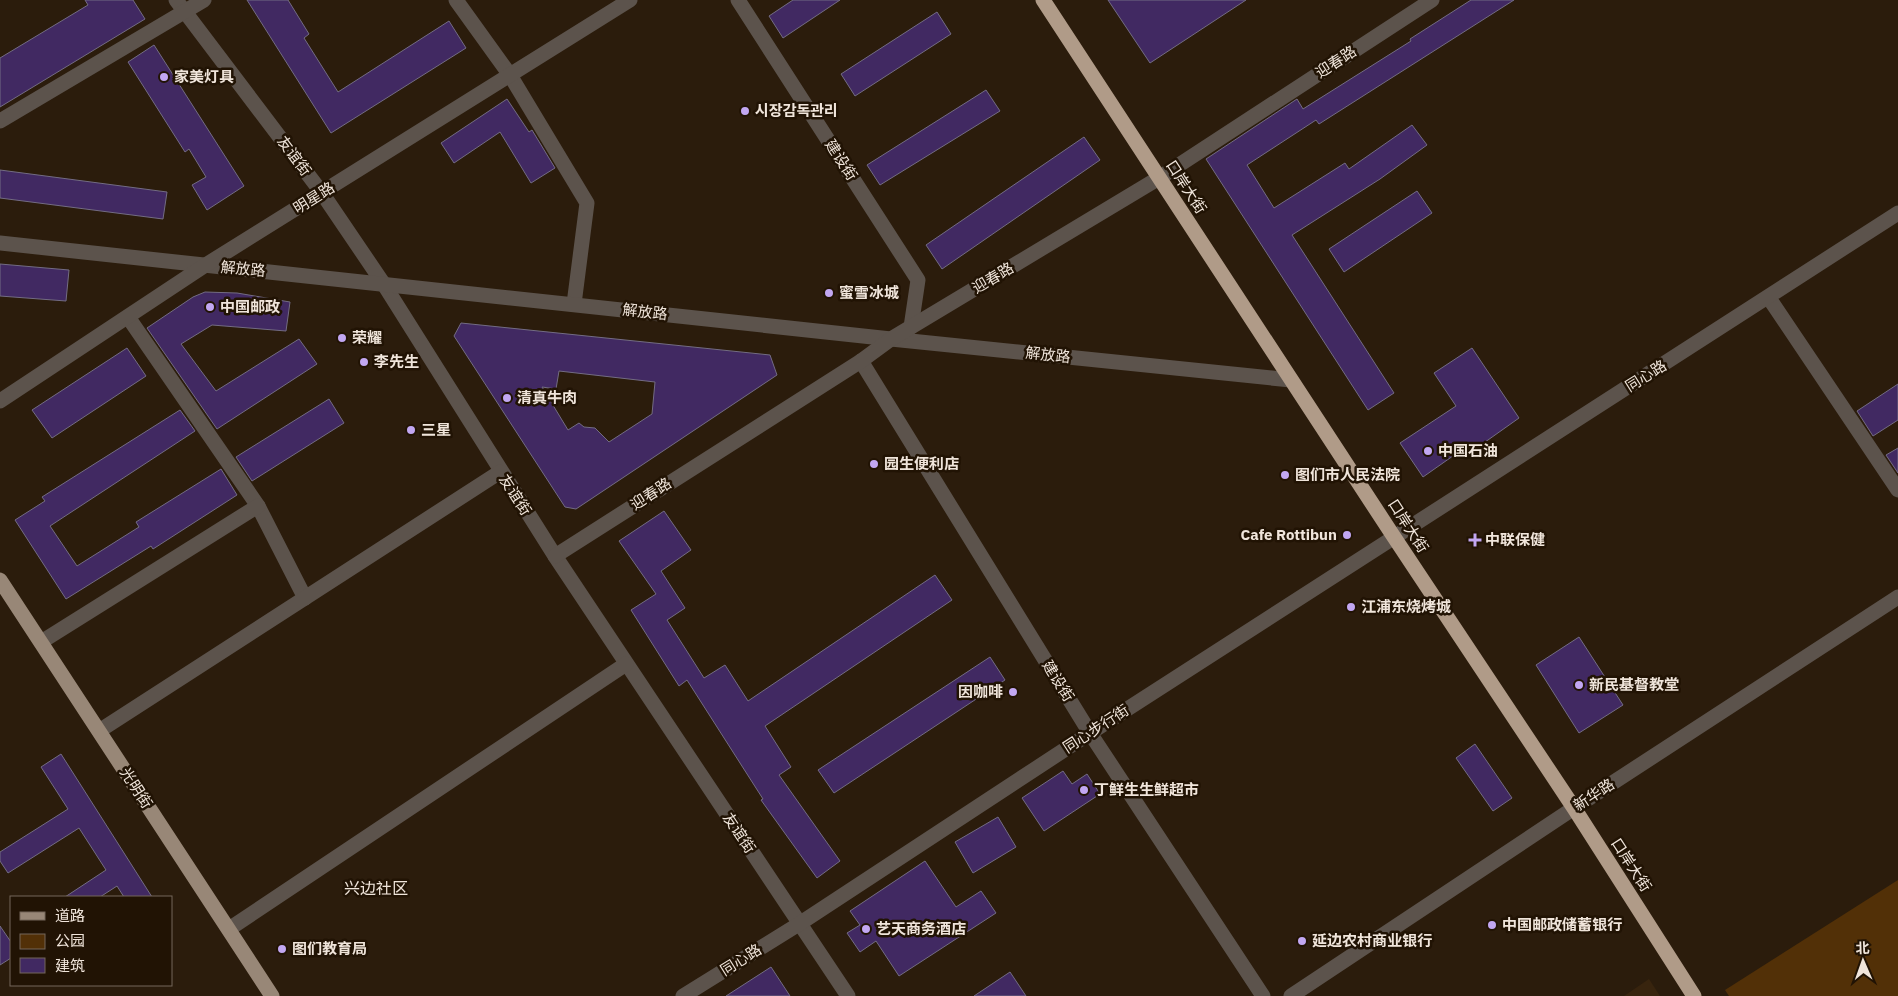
<svg xmlns="http://www.w3.org/2000/svg" width="1898" height="996" font-family="'IBM Plex Sans','Noto Sans SC','Noto Sans KR',sans-serif">
<style>
.built{fill:#38240e}
.green{fill:#523007}
.building{fill:#412962;stroke:#736c83;fill-rule:evenodd}
.lines{fill:none;stroke-linecap:round;stroke-linejoin:round}
.minor{stroke:#5c534c;stroke-width:15}
.major{stroke:#988777;stroke-width:15}
.highway{stroke:#b09b88;stroke-width:15}
.poi-dot{fill:#c2a7f2;stroke:#211304;stroke-width:2}
.labels{text-anchor:middle;stroke-width:5;stroke-linejoin:round;paint-order:stroke}
.street-label{font-size:15px;fill:#f0e5db;stroke:#211304}
.poi-label{font-size:15px;font-weight:bold;fill:#f0e5db;stroke:#211304;text-anchor:start}
.neighbourhood-label{font-size:16px;fill:#f0e5db;stroke:#211304}
</style>
<rect width="100%" height="100%" fill="#2b1c0c"/>
<path class="built" d="M1649,979L1660,996H1624Z"/>
<path class="green" d="M1898,880V996H1729L1725,990Z"/>
<g class="building">
<path d="M85,0H133L145,19L0,107V58L88,5Z"/>
<path d="M247,0H288L309,34L304,38L338,92L449,21L466,48L331,133Z"/>
<path d="M793,0H840L783,38L769,16Z"/>
<path d="M1108,0H1246L1150,63Z"/>
<path d="M1471,0H1514L1319,124L1316,120L1247,165L1274,208L1345,163L1349,169L1412,125L1427,145L1380,179L1292,235L1394,393L1368,410L1206,159L1297,99L1303,109L1411,41L1410,39Z"/>
<path d="M937,12L951,34L855,96L841,74Z"/>
<path d="M154,45L244,186L207,210L192,185L206,177L189,149L185,152L128,62Z"/>
<path d="M986,90L1000,111L880,185L867,165Z"/>
<path d="M507,99L529,132L532,130L555,168L531,183L500,132L454,163L441,143Z"/>
<path d="M1084,137L1100,160L942,269L926,245Z"/>
<path d="M0,170L167,192L163,219L0,198Z"/>
<path d="M1417,191L1432,213L1344,272L1329,249Z"/>
<path d="M0,264L69,270L66,301L0,296Z"/>
<path d="M205,292L237,293L290,302L286,331L212,325L181,344L216,391L299,339L317,364L217,429L147,328L193,297Z"/>
<path d="M461,323L770,355L777,375L576,509L565,507L454,336ZM559,371L655,382L652,414L609,442L595,428L584,427L579,423L568,430L542,387L556,389Z"/>
<path d="M127,348L146,376L52,438L32,410Z"/>
<path d="M1472,348L1519,418L1464,457L1460,451L1423,477L1400,443L1456,406L1434,373Z"/>
<path d="M1898,384V420L1873,436L1857,411Z"/>
<path d="M329,399L344,423L252,481L236,457Z"/>
<path d="M180,410L195,431L50,526L77,566L139,527L136,522L221,469L237,495L153,549L151,546L66,599L15,520L45,501L42,497Z"/>
<path d="M1898,448V473L1886,455Z"/>
<path d="M664,511L691,550L661,571L685,608L667,620L704,678L725,665L748,701L935,575L952,600L765,726L791,767L779,775L840,861L817,878L761,800L763,799L687,680L679,686L631,610L656,594L619,541Z"/>
<path d="M1579,637L1623,705L1579,733L1536,665Z"/>
<path d="M990,657L1005,680L834,793L818,770Z"/>
<path d="M1475,744L1512,798L1493,811L1456,758Z"/>
<path d="M61,754L152,897H124L117,886L100,897H65L106,870L79,828L8,873L0,861V852L68,809L41,767Z"/>
<path d="M1063,771L1072,784L1087,774L1100,794L1044,831L1022,798Z"/>
<path d="M998,817L1016,847L973,873L955,842Z"/>
<path d="M925,861L956,907L981,891L996,913L899,976L876,941L860,952L847,933L860,925L850,911Z"/>
<path d="M0,926L11,942V958L0,965Z"/>
<path d="M771,967L790,996H726Z"/>
<path d="M1010,972L1026,996H974Z"/>
</g>
<g class="lines">
<g class="minor">
<path d="M176,0L322,193L383,283L555,556L848,996"/>
<path d="M456,0L510,75L587,203L574,304"/>
<path d="M738,0L918,280L911,327"/>
<path d="M0,121L204,0"/>
<path d="M0,243L891,339L1291,380"/>
<path d="M1769,298L1898,490"/>
<path d="M128,317L258,506L305,598"/>
<path d="M861,361L1090,733L1263,996"/>
<path d="M0,401L204,266L630,0"/>
<path d="M555,556L861,361L891,339L1159,178L1432,0"/>
<path d="M41,642L258,506"/>
<path d="M99,731L500,472"/>
<path d="M229,929L626,664"/>
<path d="M683,996L799,924L1090,733L1898,213"/>
<path d="M1291,996L1574,808L1898,597"/>
</g>
<path class="major" d="M0,580L272,996"/>
<path class="highway" d="M1043,0L1394,537L1574,808L1694,996"/>
</g>
<g class="poi-dot">
<circle cx="164" cy="77" r="5"/>
<circle cx="745" cy="111" r="5"/>
<circle cx="829" cy="293" r="5"/>
<circle cx="210" cy="307" r="5"/>
<circle cx="342" cy="338" r="5"/>
<circle cx="364" cy="362" r="5"/>
<circle cx="507" cy="398" r="5"/>
<circle cx="411" cy="430" r="5"/>
<circle cx="1428" cy="451" r="5"/>
<circle cx="874" cy="464" r="5"/>
<circle cx="1285" cy="475" r="5"/>
<circle cx="1347" cy="535" r="5"/>
<path d="M1472.5 532.5h5v5h5v5h-5v5h-5v-5h-5v-5h5z"/>
<circle cx="1351" cy="607" r="5"/>
<circle cx="1579" cy="685" r="5"/>
<circle cx="1013" cy="692" r="5"/>
<circle cx="1084" cy="790" r="5"/>
<circle cx="1492" cy="925" r="5"/>
<circle cx="866" cy="929" r="5"/>
<circle cx="1302" cy="941" r="5"/>
<circle cx="282" cy="949" r="5"/>
</g>
<g class="labels">
<g class="street-label">
<text transform="translate(1336 62) rotate(-33)" y="5">迎春路</text>
<text transform="translate(294 156) rotate(53)" y="5">友谊街</text>
<text transform="translate(841 160) rotate(57)" y="5">建设街</text>
<text transform="translate(1186 187) rotate(57)" y="5">口岸大街</text>
<text transform="translate(314 198) rotate(-32)" y="5">明星路</text>
<text transform="translate(243 269) rotate(5)" y="5">解放路</text>
<text transform="translate(993 278) rotate(-31)" y="5">迎春路</text>
<text transform="translate(645 312) rotate(6)" y="5">解放路</text>
<text transform="translate(1048 355) rotate(6)" y="5">解放路</text>
<text transform="translate(1646 376) rotate(-32)" y="5">同心路</text>
<text transform="translate(651 494) rotate(-33)" y="5">迎春路</text>
<text transform="translate(515 495) rotate(57)" y="5">友谊街</text>
<text transform="translate(1408 526) rotate(57)" y="5">口岸大街</text>
<text transform="translate(1058 681) rotate(58)" y="5">建设街</text>
<text transform="translate(1096 729) rotate(-33)" y="5">同心步行街</text>
<text transform="translate(136 788) rotate(57)" y="5">光明街</text>
<text transform="translate(1594 795) rotate(-33)" y="5">新华路</text>
<text transform="translate(739 833) rotate(56)" y="5">友谊街</text>
<text transform="translate(1631 865) rotate(57)" y="5">口岸大街</text>
<text transform="translate(741 960) rotate(-32)" y="5">同心路</text>
</g>
<g class="poi-label">
<text x="174" y="82">家美灯具</text>
<text x="755" y="116">시장감독관리</text>
<text x="839" y="298">蜜雪冰城</text>
<text x="220" y="312">中国邮政</text>
<text x="352" y="343">荣耀</text>
<text x="374" y="367">李先生</text>
<text x="517" y="403">清真牛肉</text>
<text x="421" y="435">三星</text>
<text x="1438" y="456">中国石油</text>
<text x="884" y="469">园生便利店</text>
<text x="1295" y="480">图们市人民法院</text>
<text x="1337" y="540" text-anchor="end">Cafe Rottibun</text>
<text x="1485" y="545">中联保健</text>
<text x="1361" y="612">江浦东烧烤城</text>
<text x="1589" y="690">新民基督教堂</text>
<text x="1003" y="697" text-anchor="end">因咖啡</text>
<text x="1094" y="795">丁鲜生生鲜超市</text>
<text x="1502" y="930">中国邮政储蓄银行</text>
<text x="876" y="934">艺天商务酒店</text>
<text x="1312" y="946">延边农村商业银行</text>
<text x="292" y="954">图们教育局</text>
</g>
<g class="neighbourhood-label">
<text x="376" y="894">兴边社区</text>
</g>
</g>
<rect x="10" y="896" width="162" height="90" fill="#211304" stroke="#74675a"/>
<rect x="20" y="912" width="25" height="8" fill="#988777" stroke="#74675a"/>
<text x="55" y="921" font-size="15" fill="#f0e5db">道路</text>
<rect x="20" y="934" width="25" height="15" fill="#523007" stroke="#74675a"/>
<text x="55" y="946" font-size="15" fill="#f0e5db">公园</text>
<rect x="20" y="958" width="25" height="15" fill="#412962" stroke="#74675a"/>
<text x="55" y="971" font-size="15" fill="#f0e5db">建筑</text>
<g transform="translate(1863 961) rotate(358)" stroke="#211304" stroke-width="4" paint-order="stroke">
<path d="M0-4L9 19L0 12L-9 19Z" fill="#f0e5db"/>
<text y="-8" font-size="14" font-weight="bold" text-anchor="middle" fill="#f0e5db">北</text>
</g>
</svg>
